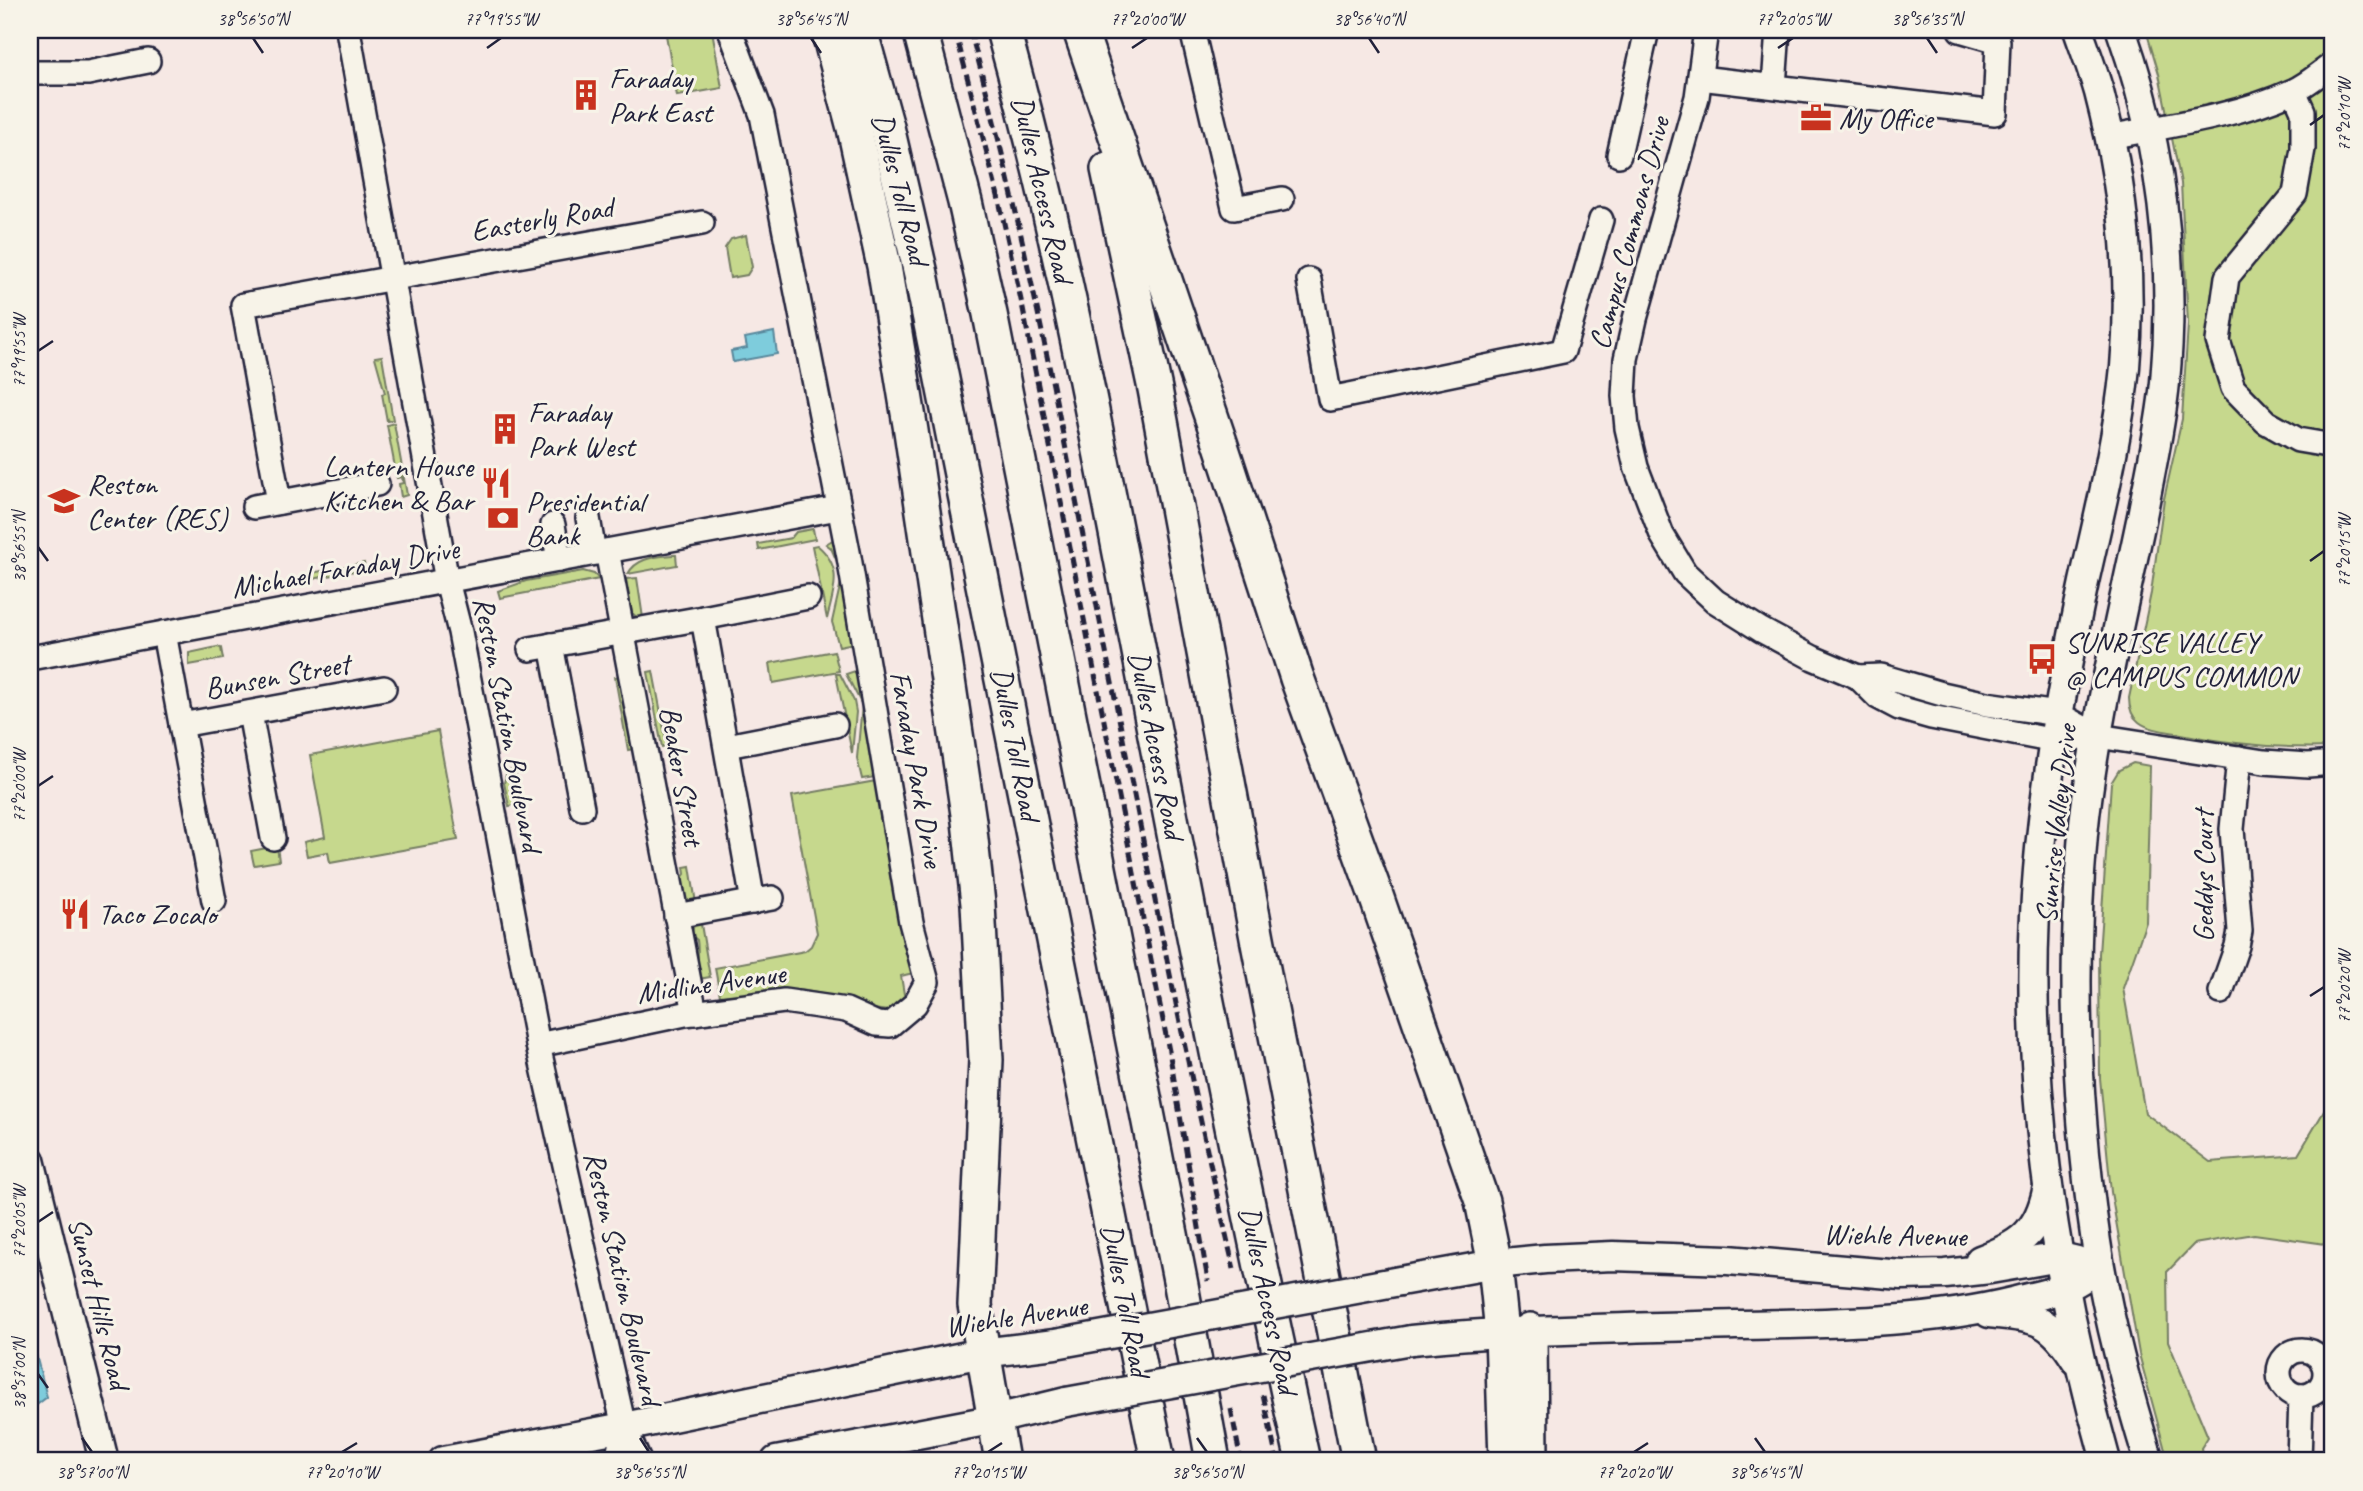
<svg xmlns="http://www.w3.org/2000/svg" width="2363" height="1491" font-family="Caveat,sans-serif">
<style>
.green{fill:#c6d88d;stroke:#747d64;stroke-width:2}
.water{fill:#7eccdc;stroke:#59889c;stroke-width:2}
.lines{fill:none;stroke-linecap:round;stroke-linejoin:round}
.minor-casing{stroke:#22223b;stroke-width:28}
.major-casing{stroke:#22223b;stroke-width:33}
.highway-casing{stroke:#22223b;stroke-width:38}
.minor{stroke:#f7f3e8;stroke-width:23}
.major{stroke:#f7f3e8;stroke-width:28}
.highway{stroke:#f7f3e8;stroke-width:33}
.rail{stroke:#22223b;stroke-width:5;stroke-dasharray:10 5;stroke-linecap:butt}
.major-bridge-casing{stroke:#22223b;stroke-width:33;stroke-linecap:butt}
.major-bridge{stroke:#f7f3e8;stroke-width:28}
.ticks{fill:none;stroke:#22223b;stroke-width:2.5}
.labels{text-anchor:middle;stroke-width:6;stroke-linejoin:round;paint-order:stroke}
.poi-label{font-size:30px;fill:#22223b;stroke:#f7f3e8;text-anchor:start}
.street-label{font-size:30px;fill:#22223b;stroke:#f7f3e8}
.neatline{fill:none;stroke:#22223b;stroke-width:2.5}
.ticks-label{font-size:18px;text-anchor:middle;fill:#22223b}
</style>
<rect width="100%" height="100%" fill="#f6e8e4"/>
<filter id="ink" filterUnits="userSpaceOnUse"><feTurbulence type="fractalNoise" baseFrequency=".0143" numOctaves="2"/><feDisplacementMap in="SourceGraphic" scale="14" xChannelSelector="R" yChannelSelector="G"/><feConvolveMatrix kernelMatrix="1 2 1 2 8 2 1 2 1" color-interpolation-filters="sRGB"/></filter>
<g filter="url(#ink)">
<g class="green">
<path d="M669,30H712L722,88L677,96L666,35Z"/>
<path d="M2146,30H2333V747C2280,749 2228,744 2176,733C2164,731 2148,729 2139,722C2131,716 2129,707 2129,698L2151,593L2164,499L2182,419L2188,324L2181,183L2159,74Z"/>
<path d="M746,235L752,267L747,275L730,278L725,248L731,239Z"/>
<path d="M382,356L393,420L387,421L382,394L385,393L375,357Z"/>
<path d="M394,423L407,495L401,497L399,484L403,483L402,477L397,478L387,425Z"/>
<path d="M813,529L815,539L759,550L758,544L791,538L796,532Z"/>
<path d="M834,539L854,643L839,646L832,622L841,582L838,564L831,548L826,544Z"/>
<path d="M817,545C844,567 834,590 827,619L812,546Z"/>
<path d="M673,555H676L677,565L628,574C637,557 656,557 673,555Z"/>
<path d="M364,563L365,569L307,580L306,574Z"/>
<path d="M583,571L594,574L599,579L500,598L498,591L526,581Z"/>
<path d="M637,578L643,618H638L632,613L626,579Z"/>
<path d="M217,647L221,648L223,659L189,665V653Z"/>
<path d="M834,651L839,671L773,683L770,663Z"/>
<path d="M858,670L875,777L862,779L857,758L862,705L846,674Z"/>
<path d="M653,671L667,745L662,747L648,672Z"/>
<path d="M836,674H840L854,701L856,712L852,753Z"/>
<path d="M620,676L634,749L628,750L615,677Z"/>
<path d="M438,731L458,840L330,863L328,852L307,856L304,842L325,837L310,755Z"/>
<path d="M2133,763L2150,766L2146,922L2123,988L2145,1113L2210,1162L2298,1155L2333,1096V1245L2254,1234L2194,1244L2167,1272L2168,1341L2208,1437L2201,1448L2203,1461H2168L2139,1354L2111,1192L2100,1078L2099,954L2111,783L2119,770Z"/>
<path d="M515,770L521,804L509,806L504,783L507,771Z"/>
<path d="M876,781L903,943L913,973L901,976L904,994H911L897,1008L888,1011L873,1009L848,999L801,990L720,996L715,968L805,951L811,946L817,933L792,796Z"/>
<path d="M277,846L279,861L254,865L251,851Z"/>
<path d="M690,866L696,903L691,904L685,900L681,879L685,874L684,867Z"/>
<path d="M701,924L710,977L699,979C697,965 699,954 697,940L691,935L694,925Z"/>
</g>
<g class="water">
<path d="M774,332L777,354L733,362L731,351L747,348L745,338Z"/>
<path d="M30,1332L47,1397L30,1410Z"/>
</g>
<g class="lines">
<defs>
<g id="minor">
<path d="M348,30L447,581L460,632L538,1045L624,1427L639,1461"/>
<path d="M1192,30L1234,208L1282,199"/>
<path d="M1706,30L1697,97L1635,319L1626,359L1624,396L1627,428L1636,467L1662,535L1685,573L1715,601L1761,630L1813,658L1858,677L1878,697L1899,708L1931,717L2055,741L2098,736L2264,762L2308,765L2333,763"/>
<path d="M30,73H88L148,61"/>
<path d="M1700,78L1995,113L1998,41L1960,30"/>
<path d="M1774,86L1778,30"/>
<path d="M2294,91L2303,111V149L2295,194L2227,277L2218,341L2233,388L2266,422L2298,440L2333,446"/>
<path d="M2109,137C2170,125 2236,117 2293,91C2307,85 2320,73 2333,64"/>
<path d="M1619,155L1647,30"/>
<path d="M1309,280L1330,399L1563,351L1601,220"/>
<path d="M279,502L243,305L702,223"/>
<path d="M254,507L377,484"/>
<path d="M588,518L594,553"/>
<path d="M553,525L559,560"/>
<path d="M607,551L695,1013"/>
<path d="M703,618L808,597"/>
<path d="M164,633L214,901"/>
<path d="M551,645L582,808"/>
<path d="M530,649L703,618L753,902"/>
<path d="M30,658L838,508"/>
<path d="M1858,677L1881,676L1942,694L1987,704L2058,714L2098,736"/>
<path d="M250,713L273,838"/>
<path d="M181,725L384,688"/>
<path d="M727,746L835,725"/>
<path d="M676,916L772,898"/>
<path d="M2221,992L2237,946L2240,931L2232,829L2239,758"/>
<path d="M538,1045L685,1014L784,1001L846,1010L877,1024L890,1025L915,1004L927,982L911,922L849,557L762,115L730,30"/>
<circle cx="2302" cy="1373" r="23"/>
<path d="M617,1461L624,1427"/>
<path d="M2299,1461L2301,1396"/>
</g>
<g id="major">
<path d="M2078,30C2085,50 2093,71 2099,92C2122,180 2133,276 2125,367C2118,439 2100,511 2084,582C2064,677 2046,773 2038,870C2021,1066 2053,1273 2106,1461"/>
<path d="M2121,30C2161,143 2176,262 2165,382C2161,425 2151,468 2143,511C2121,618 2094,725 2083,834C2071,969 2076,1107 2096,1242C2107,1316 2127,1390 2149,1461"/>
<path d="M30,1160L104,1461"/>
<path d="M1980,1260C2020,1245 2038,1233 2047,1191"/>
<path d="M1400,1281L1495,1264L1545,1259L1613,1256L1728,1260L1902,1275L1945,1274L1990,1269L2060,1257L2077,1261"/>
<path d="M1989,1313C2036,1318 2050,1318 2076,1360"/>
<path d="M1411,1340C1519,1329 1627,1328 1735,1325C1830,1323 1923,1324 2016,1301C2038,1295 2061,1292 2081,1279"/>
<path d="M443,1461L624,1427L982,1353L1055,1344"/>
<path d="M776,1461L996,1419L1066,1402"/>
</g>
<g id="highway">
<path d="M828,30L854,128L884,266L911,431L969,821L978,904L986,1060L975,1305L1002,1461"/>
<path d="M860,30L887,127L921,274L1158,1461"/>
<path d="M920,30L965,202L990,314L1181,1285L1213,1461"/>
<path d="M1003,30C1061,237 1100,450 1141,662C1192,929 1244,1196 1303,1461"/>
<path d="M1080,30L1220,442L1297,678L1374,890L1482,1201L1495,1264L1502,1332L1506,1461"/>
<path d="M1108,169L1155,389L1257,938L1359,1461"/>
<path d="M1530,1330L1531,1461"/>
</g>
</defs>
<use href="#minor" class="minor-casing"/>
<use href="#major" class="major-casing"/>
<use href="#highway" class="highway-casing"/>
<use href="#minor" class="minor"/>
<use href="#major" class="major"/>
<use href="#highway" class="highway"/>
<g class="rail">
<path d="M955,30L998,196L1023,309L1170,1056L1208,1281"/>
<path d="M970,30C1017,200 1051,373 1085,546C1133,787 1178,1029 1234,1269"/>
<path d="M1263,1395L1277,1461"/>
<path d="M1231,1409L1241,1461"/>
</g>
<defs>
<g id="major-bridge">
<path d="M1055,1344L1400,1281"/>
<path d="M1066,1402L1411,1340"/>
</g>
</defs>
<use href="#major-bridge" class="major-bridge-casing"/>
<use href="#major-bridge" class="major-bridge"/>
</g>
</g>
<path class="ticks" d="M253,38L263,53M811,38L821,53M1369,38L1379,53M1927,38L1937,53M487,48L501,38M1132,48L1147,38M1778,48L1793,38M2310,125L2324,115M38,351L53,341M38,547L48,561M2310,561L2324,551M38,786L53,776M2310,996L2324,987M38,1222L53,1212M38,1374L48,1388M82,1438L92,1452M640,1438L649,1452M1197,1438L1207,1452M1755,1438L1765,1452M342,1452L357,1443M988,1452L1002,1443M1634,1452L1648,1443"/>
<defs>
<symbol id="building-bare" viewBox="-9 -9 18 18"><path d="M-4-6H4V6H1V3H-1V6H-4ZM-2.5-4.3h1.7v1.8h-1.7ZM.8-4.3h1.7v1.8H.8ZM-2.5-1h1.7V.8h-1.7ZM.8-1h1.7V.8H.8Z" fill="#c8321e" stroke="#f7f3e8" stroke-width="2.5" paint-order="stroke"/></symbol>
<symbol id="office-bare" viewBox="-9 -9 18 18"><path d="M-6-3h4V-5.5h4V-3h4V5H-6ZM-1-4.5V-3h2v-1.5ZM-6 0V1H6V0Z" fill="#c8321e" stroke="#f7f3e8" stroke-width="2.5" paint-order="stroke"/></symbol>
<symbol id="restaurant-bare" viewBox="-9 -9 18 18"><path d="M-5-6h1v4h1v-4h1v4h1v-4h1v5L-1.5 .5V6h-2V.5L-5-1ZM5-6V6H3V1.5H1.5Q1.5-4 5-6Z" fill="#c8321e" stroke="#f7f3e8" stroke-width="2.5" paint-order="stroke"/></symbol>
<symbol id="university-bare" viewBox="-9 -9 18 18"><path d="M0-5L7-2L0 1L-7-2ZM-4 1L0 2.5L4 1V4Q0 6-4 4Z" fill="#c8321e" stroke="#f7f3e8" stroke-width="2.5" paint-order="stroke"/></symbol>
<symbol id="bank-bare" viewBox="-9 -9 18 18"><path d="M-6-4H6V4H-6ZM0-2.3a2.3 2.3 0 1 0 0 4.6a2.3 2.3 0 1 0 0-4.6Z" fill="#c8321e" stroke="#f7f3e8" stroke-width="2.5" paint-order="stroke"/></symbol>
<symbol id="bus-bare" viewBox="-9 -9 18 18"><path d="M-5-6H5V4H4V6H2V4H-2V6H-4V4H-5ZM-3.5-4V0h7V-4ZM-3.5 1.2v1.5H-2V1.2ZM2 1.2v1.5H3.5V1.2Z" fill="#c8321e" stroke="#f7f3e8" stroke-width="2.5" paint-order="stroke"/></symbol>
</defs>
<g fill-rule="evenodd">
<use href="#building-bare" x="564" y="73" width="44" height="44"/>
<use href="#office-bare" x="1794" y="96" width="44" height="44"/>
<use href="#building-bare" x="483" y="407" width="44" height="44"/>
<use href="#restaurant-bare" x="474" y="461" width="44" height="44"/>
<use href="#university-bare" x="42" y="479" width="44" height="44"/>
<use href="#bank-bare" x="481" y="496" width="44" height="44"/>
<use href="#bus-bare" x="2020" y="637" width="44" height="44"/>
<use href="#restaurant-bare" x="53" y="892" width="44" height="44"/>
</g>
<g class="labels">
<g class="poi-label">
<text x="609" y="88">Faraday<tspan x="609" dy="34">Park East</tspan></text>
<text x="1839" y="128">My Office</text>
<text x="528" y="422">Faraday<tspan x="528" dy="34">Park West</tspan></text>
<text x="473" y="476" text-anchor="end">Lantern House<tspan x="473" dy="34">Kitchen &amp; Bar</tspan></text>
<text x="87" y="494">Reston<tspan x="87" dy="34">Center (RES)</tspan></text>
<text x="526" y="511">Presidential<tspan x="526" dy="34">Bank</tspan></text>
<text x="2065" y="652">SUNRISE VALLEY<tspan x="2065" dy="34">@ CAMPUS COMMON</tspan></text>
<text x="98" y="924">Taco Zocalo</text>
</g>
<g class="street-label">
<text transform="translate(901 189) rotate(76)" y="10">Dulles Toll Road</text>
<text transform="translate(1043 189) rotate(77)" y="10">Dulles Access Road</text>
<text transform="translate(542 219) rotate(-10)" y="10">Easterly Road</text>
<text transform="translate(1629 233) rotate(-75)" y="10">Campus Commons Drive</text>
<text transform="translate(345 568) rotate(-10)" y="10">Michael Faraday Drive</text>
<text transform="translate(277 676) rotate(-10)" y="10">Bunsen Street</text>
<text transform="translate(508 724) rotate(79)" y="10">Reston Station Boulevard</text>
<text transform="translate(1016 744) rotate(79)" y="10">Dulles Toll Road</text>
<text transform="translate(1157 745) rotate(79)" y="10">Dulles Access Road</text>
<text transform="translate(917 769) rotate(80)" y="10">Faraday Park Drive</text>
<text transform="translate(682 776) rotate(80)" y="10">Beaker Street</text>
<text transform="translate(2056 824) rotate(-84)" y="10">Sunrise Valley Drive</text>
<text transform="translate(2203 876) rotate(-90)" y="10">Geddys Court</text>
<text transform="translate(711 983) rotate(-8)" y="10">Midline Avenue</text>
<text transform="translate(1895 1235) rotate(1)" y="10">Wiehle Avenue</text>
<text transform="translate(623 1278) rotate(77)" y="10">Reston Station Boulevard</text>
<text transform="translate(1126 1300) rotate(79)" y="10">Dulles Toll Road</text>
<text transform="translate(1269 1300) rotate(78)" y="10">Dulles Access Road</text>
<text transform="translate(99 1303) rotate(76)" y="10">Sunset Hills Road</text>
<text transform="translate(1016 1316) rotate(-9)" y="10">Wiehle Avenue</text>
</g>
</g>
<rect width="2363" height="1491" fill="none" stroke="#f7f3e8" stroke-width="77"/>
<rect x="38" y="38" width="2286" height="1414" class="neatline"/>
<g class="ticks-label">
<text x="253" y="25">38°56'50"N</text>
<text x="501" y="25">77°19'55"W</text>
<text x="811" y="25">38°56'45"N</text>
<text x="1147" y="25">77°20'00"W</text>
<text x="1369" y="25">38°56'40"N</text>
<text x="1793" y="25">77°20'05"W</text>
<text x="1927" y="25">38°56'35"N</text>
<text transform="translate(2344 115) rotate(-90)" y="6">77°20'10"W</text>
<text transform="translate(19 351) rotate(-90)" y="6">77°19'55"W</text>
<text transform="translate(19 547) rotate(-90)" y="6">38°56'55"N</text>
<text transform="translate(2344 551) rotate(-90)" y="6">77°20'15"W</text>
<text transform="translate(19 786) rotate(-90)" y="6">77°20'00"W</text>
<text transform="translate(2344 987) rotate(-90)" y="6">77°20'20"W</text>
<text transform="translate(19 1222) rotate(-90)" y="6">77°20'05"W</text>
<text transform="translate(19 1374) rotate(-90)" y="6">38°57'00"N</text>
<text x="92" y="1478">38°57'00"N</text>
<text x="342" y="1478">77°20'10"W</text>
<text x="649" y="1478">38°56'55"N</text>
<text x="988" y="1478">77°20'15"W</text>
<text x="1207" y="1478">38°56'50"N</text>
<text x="1634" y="1478">77°20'20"W</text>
<text x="1765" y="1478">38°56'45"N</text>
</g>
</svg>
